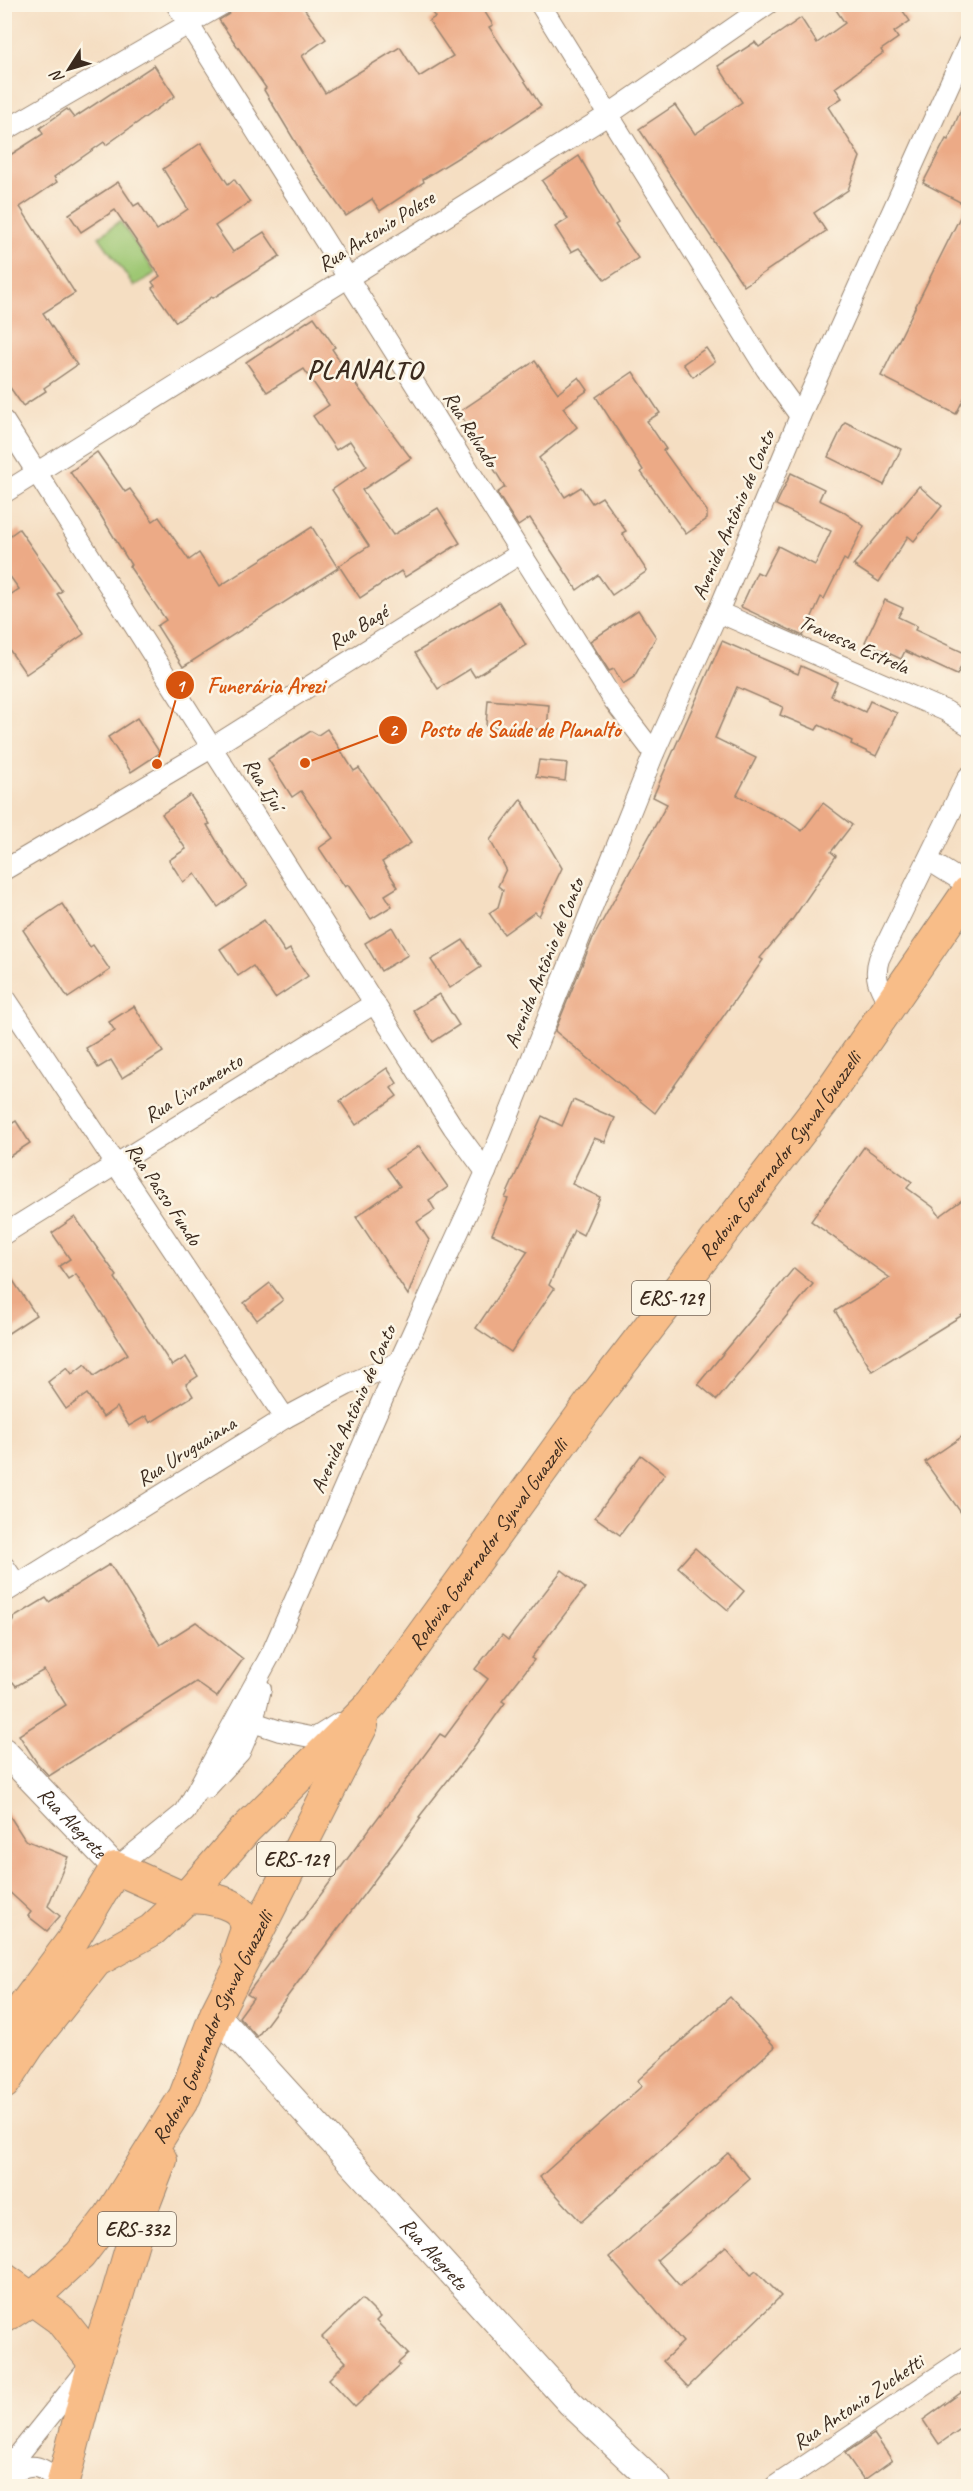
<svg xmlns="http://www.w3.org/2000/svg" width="973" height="2491" font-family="Caveat,sans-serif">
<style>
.green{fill:#9ec773;stroke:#6c7848;stroke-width:1.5}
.building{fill:#ecaa86}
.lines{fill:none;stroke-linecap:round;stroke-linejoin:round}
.minor-casing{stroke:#988470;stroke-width:22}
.tertiary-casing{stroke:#988470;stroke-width:28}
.primary-casing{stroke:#988470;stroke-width:34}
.minor{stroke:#fff;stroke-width:20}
.tertiary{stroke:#fff;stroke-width:26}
.primary{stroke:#f8bd88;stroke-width:32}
.labels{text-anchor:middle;stroke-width:5;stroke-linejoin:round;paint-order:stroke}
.shield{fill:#fcf5e5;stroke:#75675a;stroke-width:1.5}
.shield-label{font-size:20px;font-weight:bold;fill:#3b2a1e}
.street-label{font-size:21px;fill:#3b2a1e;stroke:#fcf5e5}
.district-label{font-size:27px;font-weight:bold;letter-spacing:1.5px;fill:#3b2a1e;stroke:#fcf5e5}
.leader{fill:none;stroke:#d7540e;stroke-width:2}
.callout-dot{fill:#d7540e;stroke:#fcf5e5;stroke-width:2}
.mark-label{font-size:18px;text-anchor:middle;font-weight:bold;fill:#fff}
.callout-label{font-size:22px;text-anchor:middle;font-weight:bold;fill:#d7540e;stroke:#fcf5e5;stroke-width:5;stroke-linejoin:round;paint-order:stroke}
</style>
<rect width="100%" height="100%" fill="#fcf5e5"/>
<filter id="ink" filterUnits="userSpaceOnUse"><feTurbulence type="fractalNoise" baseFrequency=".0167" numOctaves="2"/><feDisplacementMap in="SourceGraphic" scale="12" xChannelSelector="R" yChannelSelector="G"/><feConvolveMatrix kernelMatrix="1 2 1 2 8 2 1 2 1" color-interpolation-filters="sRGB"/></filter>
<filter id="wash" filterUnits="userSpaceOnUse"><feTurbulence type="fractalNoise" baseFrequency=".008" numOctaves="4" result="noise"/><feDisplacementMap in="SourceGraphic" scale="24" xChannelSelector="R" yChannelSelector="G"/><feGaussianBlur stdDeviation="1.35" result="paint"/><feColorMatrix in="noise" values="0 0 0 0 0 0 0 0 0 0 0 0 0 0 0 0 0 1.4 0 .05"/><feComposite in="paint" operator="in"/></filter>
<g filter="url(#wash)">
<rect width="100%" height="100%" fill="#f5dec2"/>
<path class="green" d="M120,221L156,273L134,286L99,237Z"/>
<g id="blocks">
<g class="building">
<path d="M235,4H301L326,39L302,56L325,93L400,47L419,77L453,56L429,21L435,17L426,4H480L493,25L489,27L541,106L486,142L485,141L423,179L424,182L380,211L372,199L346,216L305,158L264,90L266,88L219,20L229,14Z"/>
<path d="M832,4H898L910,21L894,32L898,38L881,50L883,53L835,88L842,98L828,107L860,157L848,190L814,213L826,231L744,286L639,129L675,105L695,134L742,102L718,66L755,42L759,47L801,18L817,43L845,23Z"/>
<path d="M154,65L175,96L106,145L104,142L54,177L57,182L20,207L75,293L43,313L77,365L44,388L46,391L23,406L4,379V159L43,134L40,128L67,109L74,118Z"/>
<path d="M969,91V388L956,414L881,376L966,205L923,183L946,139L948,140Z"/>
<path d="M201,143L228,184L234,179L250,202L215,226L233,252L264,232L280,256L213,298L212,297L176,322L152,288L155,286L152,282L160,276L115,210L81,232L69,214L118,182L134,206L139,203L157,230L188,209L163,169Z"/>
<path d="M579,156L618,223L615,225L638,258L605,280L579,248L571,252L555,227L568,219L542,181Z"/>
<path d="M314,317L335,347L332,349L357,386L411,458L362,490L393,535L438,508L460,543L405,577L401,571L360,598L339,566L369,546L332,490L367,466L350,441L336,450L313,416L329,405L304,369L267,392L246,362Z"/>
<path d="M706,348L715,361L693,377L683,364Z"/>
<path d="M535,361L558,393L579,377L588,390L563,408L577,427L539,458L565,497L581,487L592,503L602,497L626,531L622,533L647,571L612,595L598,575L577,590L530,518L518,526L497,493L505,487L459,412Z"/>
<path d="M633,372L660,413L647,421L666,449L663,450L707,511V519L686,534L641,472L643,470L596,397Z"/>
<path d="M845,422L901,449L884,485L828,457Z"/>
<path d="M97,452L125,492L130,489L153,521L159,517L189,560L199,553L220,586L312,527L338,568L183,667L157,626L166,620L129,566L131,565L98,511L70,472Z"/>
<path d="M791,473L824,489L819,500L842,511L864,526L847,561L844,559L824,599L821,597L803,636L741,607L757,572L763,575L778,546L815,565L831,531L776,505Z"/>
<path d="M919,486L942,506L914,541L908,536L879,582L853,565Z"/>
<path d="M19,529L62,591L57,594L84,634L26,674L4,642V599L19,589L4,568V540Z"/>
<path d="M885,600L903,608L898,617L917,626L915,630L967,654L957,675L905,651L901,659L865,642Z"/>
<path d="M499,602L526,645L475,677L470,669L438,689L415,653Z"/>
<path d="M638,610L656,637L634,677L623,684L614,669L609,671L590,641Z"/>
<path d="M722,641L798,674L801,666L837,682L831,696L865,712L870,701L897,713L876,756L851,744L852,741L819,725L816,730L780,715L783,707L737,687L715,738L756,758L737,795L782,819L783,818L802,831L823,803L852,825L831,852L836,856L792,920L760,958L763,960L655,1113L555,1031L593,938L667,804L653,797Z"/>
<path d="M488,700L549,705L547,730L486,726Z"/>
<path d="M137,718L160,753L131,772L108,737Z"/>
<path d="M327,729L354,771L359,768L411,843L382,862L398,887L385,895L392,906L371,919L348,885L345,887L319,848L333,838L301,791L292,797L268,759L311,731L318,735Z"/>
<path d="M539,760L567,763L565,781L536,777Z"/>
<path d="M190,795L210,824L207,825L225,855L247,886L218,907L195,874L183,882L169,860L186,849L162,814Z"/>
<path d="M521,799L562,868L539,916L535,912L504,934L489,913L498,907L503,890L498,886L506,869L490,840Z"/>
<path d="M62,904L90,947L93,945L110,970L68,998L23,930Z"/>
<path d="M264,920L285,952L290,949L308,976L275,998L253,966L238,976L220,949Z"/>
<path d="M392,927L408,955L381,971L365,943Z"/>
<path d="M463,940L481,967L450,988L431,960Z"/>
<path d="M439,994L459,1025L433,1042L413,1010Z"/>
<path d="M134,1006L163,1052L122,1078L111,1060L98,1068L86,1048L115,1031L109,1022Z"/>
<path d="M387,1068L397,1083L391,1088L397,1096L356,1125L340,1101Z"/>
<path d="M573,1100L615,1118L605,1142L594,1138L572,1184L600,1197L583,1235L574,1230L549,1285L554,1289L511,1352L476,1328L528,1251L492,1234L508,1199L505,1198L542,1116L562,1126Z"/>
<path d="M16,1121L30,1143L4,1160V1128Z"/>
<path d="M419,1146L448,1187L429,1200L435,1210L417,1222L429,1240L408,1295L356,1217L400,1186L387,1168Z"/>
<path d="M864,1147L912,1182L907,1188L933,1207L940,1216L969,1195V1311L872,1371L835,1311L890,1278L811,1221Z"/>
<path d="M75,1217L117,1276L115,1278L172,1366L186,1357L198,1376L186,1384L193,1396L150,1423L146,1416L129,1426L117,1407L103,1417L87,1394L66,1409L48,1382L67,1367L72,1374L85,1364L94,1376L128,1354L76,1274L68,1279L59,1266L70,1259L52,1233Z"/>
<path d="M4,1267L36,1315L4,1336Z"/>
<path d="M794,1268L813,1284L717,1400L698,1384Z"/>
<path d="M270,1283L283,1300L257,1320L244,1303Z"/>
<path d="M969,1432V1524L925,1462Z"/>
<path d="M641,1455L665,1474L620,1535L595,1517Z"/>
<path d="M695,1548L744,1591L728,1610L678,1567Z"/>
<path d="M110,1564L160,1645L196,1622L243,1659L217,1697L196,1682L49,1776L37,1763L19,1735L66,1705L44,1670L16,1686L13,1682L4,1688V1627L14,1621L13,1618L46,1598L49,1602Z"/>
<path d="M562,1570L585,1588L531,1658L534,1660L502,1701L505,1703L470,1752L419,1817L421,1818L257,2037L239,2017L253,1998L247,1994L440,1734L445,1737L488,1679L475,1669L502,1635L508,1640Z"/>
<path d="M4,1807L25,1840L68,1857L48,1906L60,1916L47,1931L28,1916L31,1912L4,1887Z"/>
<path d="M730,1997L775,2047L581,2222L540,2177L642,2086L637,2081Z"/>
<path d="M728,2153L750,2179L657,2260L680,2286L726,2246L751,2275L756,2271L781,2296L688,2387L663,2361L683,2342L609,2257Z"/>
<path d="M362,2299L380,2317L376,2321L408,2354L398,2363L400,2365L355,2407L329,2379L346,2362L322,2337Z"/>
<path d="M969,2387V2423L939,2444L923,2420Z"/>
<path d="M874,2434L892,2460L864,2480L845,2453Z"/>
</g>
</g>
</g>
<g filter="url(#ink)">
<use href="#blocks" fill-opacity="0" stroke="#988470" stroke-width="1.5"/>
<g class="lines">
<defs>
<g id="minor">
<path d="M176,4L614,701L654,753"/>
<path d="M540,4L766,369L800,416"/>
<path d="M4,131L223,4"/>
<path d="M4,421L453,1127L486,1172"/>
<path d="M4,493L608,115L768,4"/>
<path d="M718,612L946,711L968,725"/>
<path d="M928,860L968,885"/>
<path d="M4,870L213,747L521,553"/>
<path d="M4,996L285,1418"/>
<path d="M889,1004C880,988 873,978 879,959L968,777"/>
<path d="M4,1234L375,1003"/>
<path d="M4,1566L17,1585"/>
<path d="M4,1593L285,1418L347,1385L399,1362"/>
<path d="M261,1689L253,1722L280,1731L315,1738L339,1723"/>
<path d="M207,1788L240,1752L253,1722"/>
<path d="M116,1868L185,1812L272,1652L399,1362L486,1172L654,753L718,612L800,416L968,43"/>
<path d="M4,2473L86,2371"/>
<path d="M4,2476C35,2462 36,2463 63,2484"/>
<path d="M775,2486L968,2356"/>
</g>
<g id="tertiary">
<path id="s1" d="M4,1751L116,1868"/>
<path id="s2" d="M216,2014L570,2403L658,2486"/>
</g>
<g id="primary">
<path d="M4,2033L72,1941L116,1868L185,1899C200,1895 234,1901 242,1915C245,1919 246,1925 247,1929L238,1955"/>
<path id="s3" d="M4,2083L29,2045L96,1961L152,1930L185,1899L245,1830L373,1703L592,1401L823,1102L968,892"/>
<path d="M4,2279L60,2319L94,2362"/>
<path id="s4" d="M4,2317L32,2299L80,2255L110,2216L185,2096L216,2014L362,1725"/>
<path d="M62,2486L94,2362L117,2296L144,2204L161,2160"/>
</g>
</defs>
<use href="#minor" class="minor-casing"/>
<use href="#tertiary" class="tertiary-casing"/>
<use href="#primary" class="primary-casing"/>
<use href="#minor" class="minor"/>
<use href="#tertiary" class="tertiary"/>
<use href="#primary" class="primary"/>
</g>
</g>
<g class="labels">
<g class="shield">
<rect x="632" y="1281" width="78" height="34" rx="4.5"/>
<rect x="257" y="1842" width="78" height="34" rx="4.5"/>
<rect x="98" y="2212" width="78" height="34" rx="4.5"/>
</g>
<g class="shield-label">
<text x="671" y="1305">ERS-129</text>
<text x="296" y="1866">ERS-129</text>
<text x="137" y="2236">ERS-332</text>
</g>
<g class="street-label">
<text transform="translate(376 231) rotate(-32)" y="7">Rua Antonio Polese</text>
<text transform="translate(471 429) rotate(58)" y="7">Rua Relvado</text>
<text transform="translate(733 515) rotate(-67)" y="7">Avenida Antônio de Conto</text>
<text transform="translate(358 627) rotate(-32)" y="7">Rua Bagé</text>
<text transform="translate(854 644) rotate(24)" y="7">Travessa Estrela</text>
<text transform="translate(264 784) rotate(58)" y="7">Rua Ijuí</text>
<text transform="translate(544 963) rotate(-68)" y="7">Avenida Antônio de Conto</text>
<text transform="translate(193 1088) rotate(-32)" y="7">Rua Livramento</text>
<text dy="7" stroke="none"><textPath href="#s3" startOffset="1216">Rodovia Governador Synval Guazzelli</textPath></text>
<text transform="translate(164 1194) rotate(56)" y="7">Rua Passo Fundo</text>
<text transform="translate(353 1409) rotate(-66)" y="7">Avenida Antônio de Conto</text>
<text transform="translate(186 1451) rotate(-32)" y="7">Rua Uruguaiana</text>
<text dy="7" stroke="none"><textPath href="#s3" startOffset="730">Rodovia Governador Synval Guazzelli</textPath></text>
<text dy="7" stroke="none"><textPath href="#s1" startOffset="99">Rua Alegrete</textPath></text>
<text dy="7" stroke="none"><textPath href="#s4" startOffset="363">Rodovia Governador Synval Guazzelli</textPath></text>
<text dy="7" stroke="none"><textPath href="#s2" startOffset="324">Rua Alegrete</textPath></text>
<text transform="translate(858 2402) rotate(-34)" y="7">Rua Antonio Zuchetti</text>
</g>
<g class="district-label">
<text x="365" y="378">PLANALTO</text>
</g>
</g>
<path class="leader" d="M157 764L180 685M305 763L393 730"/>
<g class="callout-dot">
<circle cx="157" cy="764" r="6"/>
<circle cx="305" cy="763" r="6"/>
<circle cx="180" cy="685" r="15"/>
<circle cx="393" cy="730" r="15"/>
</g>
<g class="mark-label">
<text x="180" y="692">1</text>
<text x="393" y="736">2</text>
</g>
<g class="callout-label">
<text x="266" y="693">Funerária Arezi</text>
<text x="520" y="737">Posto de Saúde de Planalto</text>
</g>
<rect width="973" height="2491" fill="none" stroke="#fcf5e5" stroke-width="24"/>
<g transform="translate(69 69) rotate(233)" stroke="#fcf5e5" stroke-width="4.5" paint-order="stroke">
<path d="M0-4.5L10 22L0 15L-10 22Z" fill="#3b2a1e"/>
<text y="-9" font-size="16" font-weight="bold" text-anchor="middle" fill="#3b2a1e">N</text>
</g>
</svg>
